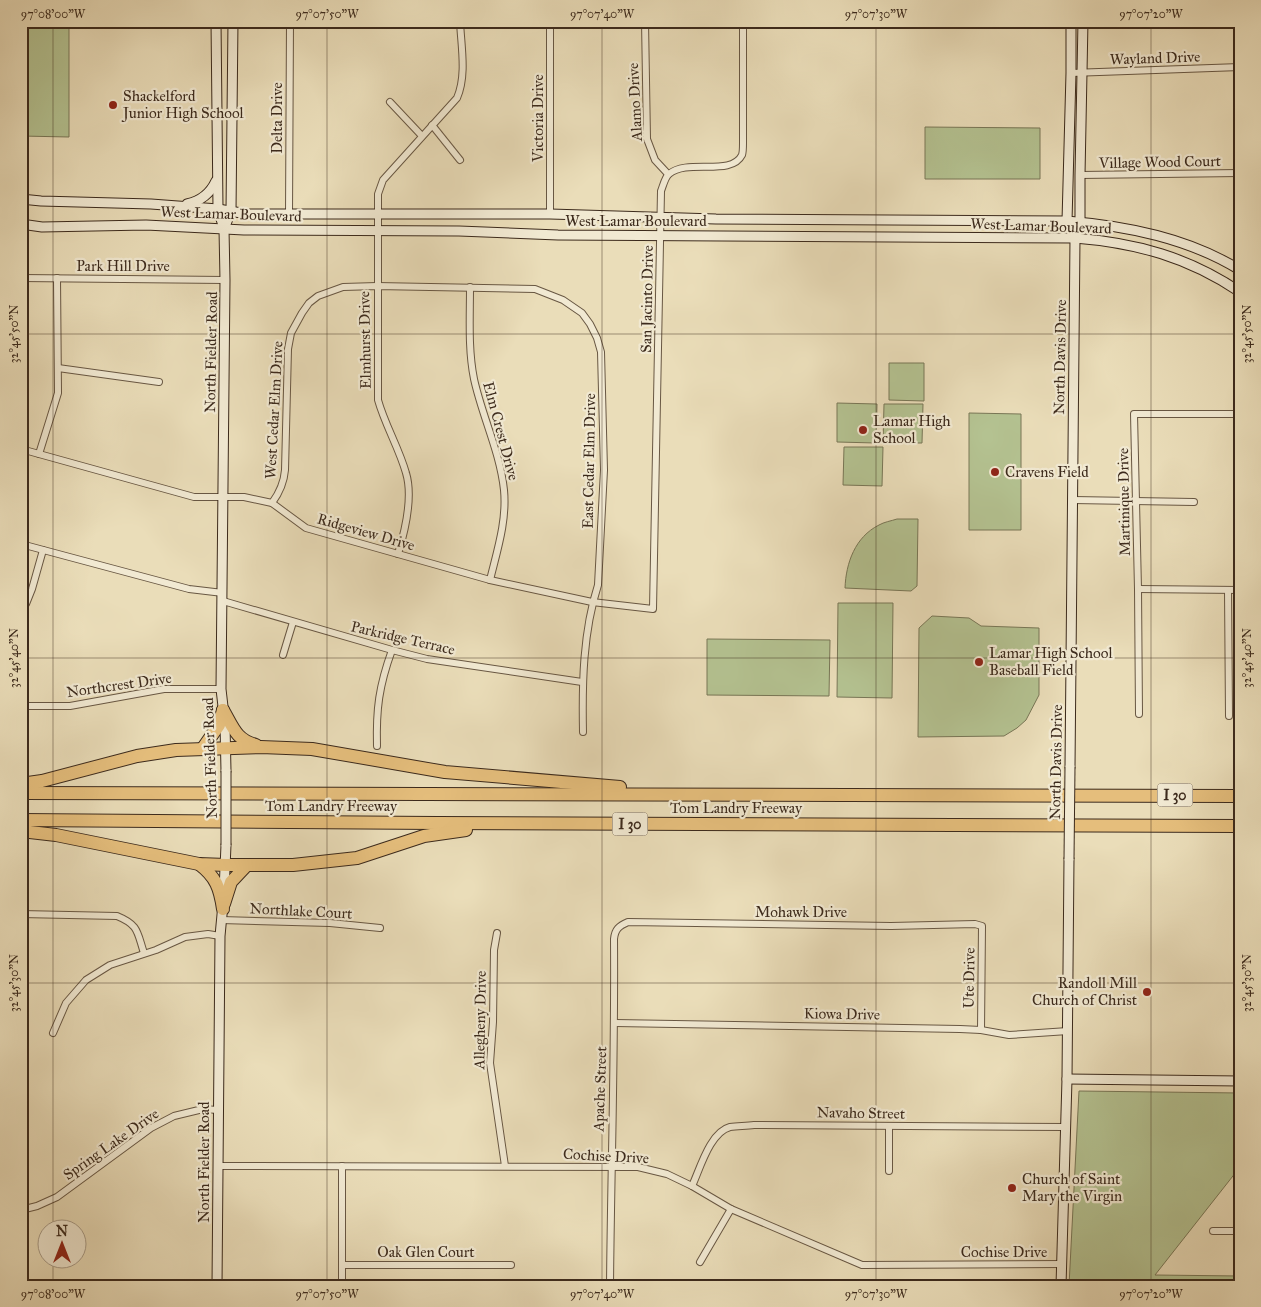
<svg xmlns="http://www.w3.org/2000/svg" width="1261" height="1307" font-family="'IM FELL Great Primer',serif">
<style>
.green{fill:#b4c291;stroke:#787656}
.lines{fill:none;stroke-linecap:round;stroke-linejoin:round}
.street-casing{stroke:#685743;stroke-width:8}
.secondary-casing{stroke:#3c2a1c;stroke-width:11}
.highway-casing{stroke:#3c2a1c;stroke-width:14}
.street{stroke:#f1e9d2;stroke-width:6}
.secondary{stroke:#f1e9d2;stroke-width:9}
.highway{stroke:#e5be7c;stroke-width:12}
.secondary-bridge-casing{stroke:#3c2a1c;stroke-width:11;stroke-linecap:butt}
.secondary-bridge{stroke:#f1e9d2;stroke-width:9}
.ticks{fill:none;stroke:#3c2a1c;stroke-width:1;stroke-opacity:0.45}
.poi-dot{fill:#8f2418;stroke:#f1e9d2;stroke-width:2}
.labels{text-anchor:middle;stroke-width:4.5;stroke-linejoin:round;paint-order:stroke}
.shield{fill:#f1e9d2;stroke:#726353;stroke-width:1}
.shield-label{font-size:14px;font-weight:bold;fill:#3c2a1c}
.street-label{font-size:15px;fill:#3c2a1c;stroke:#f1e9d2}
.poi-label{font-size:15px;fill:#3c2a1c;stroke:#f1e9d2;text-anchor:start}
.neatline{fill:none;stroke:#3c2a1c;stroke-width:2}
.ticks-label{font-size:12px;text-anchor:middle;fill:#3c2a1c}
</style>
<rect width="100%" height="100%" fill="#eaddb9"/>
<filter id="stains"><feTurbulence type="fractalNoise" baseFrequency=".004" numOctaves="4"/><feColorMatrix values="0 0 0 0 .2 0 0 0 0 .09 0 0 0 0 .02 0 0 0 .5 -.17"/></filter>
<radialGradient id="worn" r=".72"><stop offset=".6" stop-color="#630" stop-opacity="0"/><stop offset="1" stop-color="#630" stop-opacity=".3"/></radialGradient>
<g class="green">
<path d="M21,21H69V137L21,136Z"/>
<path d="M925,127L1040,128V179H925Z"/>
<path d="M889,363H924V401L889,400Z"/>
<path d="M837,403L877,404L876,443L837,442Z"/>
<path d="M884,404H923L922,443H883Z"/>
<path d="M969,413L1021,414V530H969Z"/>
<path d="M844,447H883L882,486L843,485Z"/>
<path d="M897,519H918L917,586L911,591L845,588C846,563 855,537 879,525C884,522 891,521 897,519Z"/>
<path d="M838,603H893L892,698L837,697Z"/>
<path d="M932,616L969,618L981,626L1039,628V695L1026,720L1017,728L1004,736L918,737L919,628Z"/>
<path d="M707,639L830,640L829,696L707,695Z"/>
<path d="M1079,1091L1240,1093V1167L1155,1275L1240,1276V1286H1069Z"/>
</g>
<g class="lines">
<defs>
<g id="street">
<path d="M550,21V214"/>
<path d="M645,21L647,139L655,160L668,174"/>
<path d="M1071,73L1240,67"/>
<path d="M390,102L422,136"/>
<path d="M432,125L460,160"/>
<path d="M1080,175L1240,173"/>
<path d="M289,214L290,21"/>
<path d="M21,278L225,280"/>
<path d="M470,287C470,318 468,349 474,379C482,416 500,452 504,490C507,521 497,551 490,580"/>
<path d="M58,368L159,382"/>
<path d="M21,449L194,497H244L272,503L306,528L490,580L592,602L653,609L661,191C663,186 665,177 669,174C688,158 731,177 742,155C743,152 743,146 743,143V21"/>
<path d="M39,454L58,393L57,278"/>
<path d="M1073,500L1194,502"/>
<path d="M272,503C280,492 284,483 285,470L288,349L291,333L302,313L309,303L318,296L343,287L377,286L535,289L563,300L582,313L590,324L597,338L601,352L604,470L598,585C583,632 582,683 583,732"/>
<path d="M21,544L189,589L223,593"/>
<path d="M398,554C405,531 413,496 406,473C399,448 385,425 378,400V194L383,180L457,98C467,75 461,46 460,21"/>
<path d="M1138,589L1240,590"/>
<path d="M1228,590L1229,716"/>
<path d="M223,601L392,650L427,659L582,682"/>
<path d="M26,604L32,589L43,550"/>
<path d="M283,655L293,622"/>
<path d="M21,706H70L164,689H221"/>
<path d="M1139,714L1138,589L1134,414H1240"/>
<path d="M377,746C376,709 379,686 392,650"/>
<path d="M21,914L117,916C139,925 137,932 144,953"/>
<path d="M221,920L330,923L380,928"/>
<path d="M497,933L494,950L493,1022L490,1063L505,1166"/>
<path d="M615,1023L960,1029L981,1030L1009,1035L1068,1031"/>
<path d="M53,1033L66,1003L86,980L110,965L156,950L185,937L208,934L220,936"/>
<path d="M218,1166L638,1167L667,1174L692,1186L731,1209L862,1265L1062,1264"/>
<path d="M889,1171V1126"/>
<path d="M692,1186C700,1169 710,1132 730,1127C738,1126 746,1126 754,1125L1065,1127"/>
<path d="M21,1210L37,1206L57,1197L151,1128L174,1116L203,1109L218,1110"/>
<path d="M1213,1231H1240"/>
<path d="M700,1262L731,1209"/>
<path d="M342,1265H511"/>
<path d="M199,1286L217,1285"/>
<path d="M342,1286V1166"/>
<path d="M610,1286C611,1170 615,1055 614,939C615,929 619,926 628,922L891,926L975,924L982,926L981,1030"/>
</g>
<g id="secondary">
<path d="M216,21L218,209L224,229L225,280L221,689L225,724L226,771"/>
<path d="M1071,21V73L1067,221L1075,238"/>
<path d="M21,199L41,201L151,204L218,209L247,214H550L716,219L1067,221C1127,226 1188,238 1240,270"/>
<path d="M187,204C201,201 210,194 216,181"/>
<path d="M21,224L42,227L146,225L244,230L459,231L558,235L1075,238C1137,243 1188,257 1240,292"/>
<path d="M224,229L231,211L233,21"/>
<path d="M1070,767L1075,238L1080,222V175L1083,21"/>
<path d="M224,891L226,845"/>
<path d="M1067,1079L1240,1081"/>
<path d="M217,1286L220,936L223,904"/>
<path d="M1061,1286L1067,1079L1069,859"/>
</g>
<g id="highway">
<path d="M223,710C233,727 236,740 256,745"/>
<path d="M203,748L219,725L223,710"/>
<path d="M21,784L42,781L137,756L176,750L261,747L312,749L445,772L620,787"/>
<path d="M21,793L1240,796"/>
<path d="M21,820L436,823L1240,826"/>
<path d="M21,831L56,835L199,864L226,865H293L357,858L424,836L466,830"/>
<path d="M199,864C216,877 220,888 223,909"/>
<path d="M224,904L231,882L247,865"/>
</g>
</defs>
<use href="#street" class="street-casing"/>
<use href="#secondary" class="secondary-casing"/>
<use href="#highway" class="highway-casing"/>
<use href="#street" class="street"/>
<use href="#secondary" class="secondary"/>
<use href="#highway" class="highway"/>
<defs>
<g id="secondary-bridge">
<path d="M226,845V771"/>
<path d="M1069,859L1070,767"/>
</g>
</defs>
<use href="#secondary-bridge" class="secondary-bridge-casing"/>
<use href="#secondary-bridge" class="secondary-bridge"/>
</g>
<path class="ticks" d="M53,21V1230M327,21V1286M602,21V1286M876,21V1286M1151,21V1286M21,334H1240M21,658H1240M21,983H1240M53,1260V1286"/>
<g class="poi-dot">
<circle cx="113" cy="105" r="5"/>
<circle cx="863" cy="430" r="5"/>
<circle cx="995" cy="472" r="5"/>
<circle cx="979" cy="662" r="5"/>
<circle cx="1147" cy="992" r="5"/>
<circle cx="1012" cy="1188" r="5"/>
</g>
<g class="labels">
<g class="shield">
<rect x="1157.5" y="783.5" width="35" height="23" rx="4"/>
<rect x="612.5" y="812.5" width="35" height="23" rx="4"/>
</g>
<g class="shield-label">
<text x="1175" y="800">I 30</text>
<text x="630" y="829">I 30</text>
</g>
<g class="street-label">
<text transform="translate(1155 58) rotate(-2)" y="5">Wayland Drive</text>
<text transform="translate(635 102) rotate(-93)" y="5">Alamo Drive</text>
<text transform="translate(277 118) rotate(-90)" y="5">Delta Drive</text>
<text transform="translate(538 118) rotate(-90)" y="5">Victoria Drive</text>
<text transform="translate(1160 162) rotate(-1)" y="5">Village Wood Court</text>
<text transform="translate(231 214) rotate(2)" y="5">West Lamar Boulevard</text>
<text x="636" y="226">West Lamar Boulevard</text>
<text transform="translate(1041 226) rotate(2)" y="5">West Lamar Boulevard</text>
<text x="123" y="271">Park Hill Drive</text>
<text transform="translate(647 299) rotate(-89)" y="5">San Jacinto Drive</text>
<text transform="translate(365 340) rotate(-91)" y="5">Elmhurst Drive</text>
<text transform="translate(211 352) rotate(-89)" y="5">North Fielder Road</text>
<text transform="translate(1060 357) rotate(-89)" y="5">North Davis Drive</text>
<text transform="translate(274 410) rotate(-87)" y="5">West Cedar Elm Drive</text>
<text transform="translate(501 431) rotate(75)" y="5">Elm Crest Drive</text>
<text transform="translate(589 461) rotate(-89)" y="5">East Cedar Elm Drive</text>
<text transform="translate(1124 502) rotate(-91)" y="5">Martinique Drive</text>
<text transform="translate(366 532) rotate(16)" y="5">Ridgeview Drive</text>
<text transform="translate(403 638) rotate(13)" y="5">Parkridge Terrace</text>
<text transform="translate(119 685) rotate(-8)" y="5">Northcrest Drive</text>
<text transform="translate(210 758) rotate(-92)" y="5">North Fielder Road</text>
<text transform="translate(1056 762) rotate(-89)" y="5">North Davis Drive</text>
<text x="331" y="811">Tom Landry Freeway</text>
<text x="736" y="813">Tom Landry Freeway</text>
<text transform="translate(301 911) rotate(3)" y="5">Northlake Court</text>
<text x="801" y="917">Mohawk Drive</text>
<text transform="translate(969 978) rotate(-89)" y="5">Ute Drive</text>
<text transform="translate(842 1014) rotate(1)" y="5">Kiowa Drive</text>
<text transform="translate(480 1020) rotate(-89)" y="5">Allegheny Drive</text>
<text transform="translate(600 1089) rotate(-88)" y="5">Apache Street</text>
<text transform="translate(861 1113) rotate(1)" y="5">Navaho Street</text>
<text transform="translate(111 1144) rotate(-35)" y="5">Spring Lake Drive</text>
<text transform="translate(606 1156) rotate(3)" y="5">Cochise Drive</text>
<text transform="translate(204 1162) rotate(-90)" y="5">North Fielder Road</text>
<text x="426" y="1257">Oak Glen Court</text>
<text x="1004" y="1257">Cochise Drive</text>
</g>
<g class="poi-label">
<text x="123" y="101">Shackelford<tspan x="123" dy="17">Junior High School</tspan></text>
<text x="873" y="426">Lamar High<tspan x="873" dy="17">School</tspan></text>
<text x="1005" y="477">Cravens Field</text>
<text x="989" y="658">Lamar High School<tspan x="989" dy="17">Baseball Field</tspan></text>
<text x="1137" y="988" text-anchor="end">Randoll Mill<tspan x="1137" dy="17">Church of Christ</tspan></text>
<text x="1022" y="1184">Church of Saint<tspan x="1022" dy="17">Mary the Virgin</tspan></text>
</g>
</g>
<rect width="1261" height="1307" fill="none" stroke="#eaddb9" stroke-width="55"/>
<g transform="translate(62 1244)"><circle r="24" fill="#f1e9d2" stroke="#a99d89"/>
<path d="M0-4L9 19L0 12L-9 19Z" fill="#8f2418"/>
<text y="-8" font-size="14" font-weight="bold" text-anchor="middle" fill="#3c2a1c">N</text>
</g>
<rect x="28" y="28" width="1206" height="1252" class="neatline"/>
<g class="ticks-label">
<text x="53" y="18">97°08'00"W</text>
<text x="327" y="18">97°07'50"W</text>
<text x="602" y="18">97°07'40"W</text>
<text x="876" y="18">97°07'30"W</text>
<text x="1151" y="18">97°07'20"W</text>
<text transform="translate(14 334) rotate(-90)" y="4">32°45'50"N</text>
<text transform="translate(1247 334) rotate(-90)" y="4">32°45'50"N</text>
<text transform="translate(14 658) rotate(-90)" y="4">32°45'40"N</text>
<text transform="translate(1247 658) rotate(-90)" y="4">32°45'40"N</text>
<text transform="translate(14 983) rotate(-90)" y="4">32°45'30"N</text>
<text transform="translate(1247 983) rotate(-90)" y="4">32°45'30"N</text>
<text x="53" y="1298">97°08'00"W</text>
<text x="327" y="1298">97°07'50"W</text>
<text x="602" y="1298">97°07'40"W</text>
<text x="876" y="1298">97°07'30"W</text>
<text x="1151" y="1298">97°07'20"W</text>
</g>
<rect width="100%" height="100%" filter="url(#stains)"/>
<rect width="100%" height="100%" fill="url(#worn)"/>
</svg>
